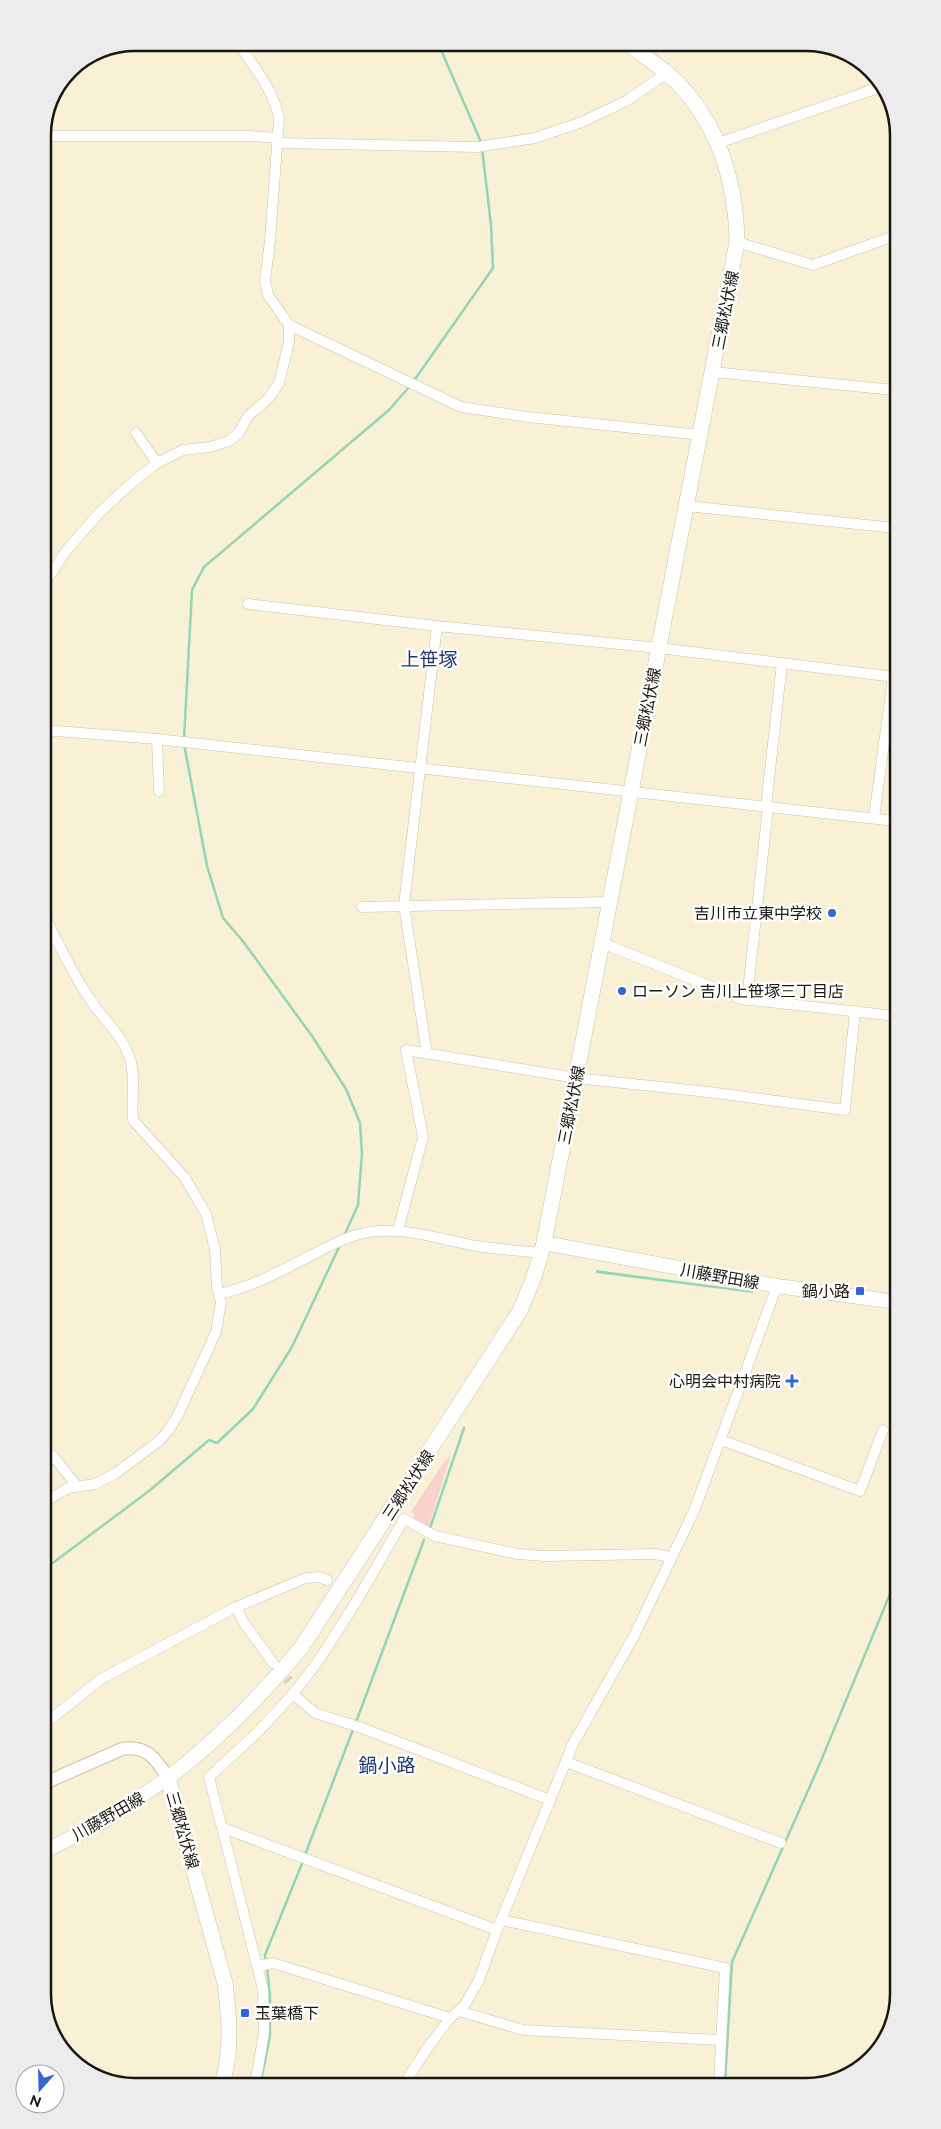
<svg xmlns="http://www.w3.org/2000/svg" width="941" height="2129" font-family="Raleway,'Noto Sans JP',sans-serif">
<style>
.green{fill:#f9d2cd}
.water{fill:#93d5b4}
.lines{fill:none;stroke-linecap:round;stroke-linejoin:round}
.stream{stroke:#93d5b4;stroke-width:2.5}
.minor-tunnel{stroke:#d7d0b7;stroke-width:10;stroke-dasharray:10 5;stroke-linecap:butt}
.minor-casing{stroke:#cac3a8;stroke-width:11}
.tertiary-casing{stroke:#cac3a8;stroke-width:14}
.secondary-casing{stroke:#cac3a8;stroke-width:15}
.primary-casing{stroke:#cac3a8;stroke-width:16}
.minor{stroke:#fff;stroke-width:10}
.tertiary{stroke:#fff;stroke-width:12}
.secondary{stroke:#fff;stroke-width:14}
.primary{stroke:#fff;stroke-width:15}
.poi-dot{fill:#3465d5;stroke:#fff;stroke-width:2}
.labels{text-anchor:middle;stroke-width:5;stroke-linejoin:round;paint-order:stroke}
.street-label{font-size:16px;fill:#1a170d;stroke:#fff}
.poi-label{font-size:16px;fill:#1a170d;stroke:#fff;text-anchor:end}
.quarter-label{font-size:19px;fill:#1e376d;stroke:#fff}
.rim{fill:none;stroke:#1a170d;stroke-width:2.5}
</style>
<rect width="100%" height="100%" fill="#f8f1d5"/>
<path class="green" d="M451,1455L428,1528L413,1519L415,1515L411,1512L443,1463Z"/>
<path class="water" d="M596,1270L753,1291V1293L596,1273Z"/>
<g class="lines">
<g class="stream">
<path d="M438,43L481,142"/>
<path d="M413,382L493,268L491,225L482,148"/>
<path d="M184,739L192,590L204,567L389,410L410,386"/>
<path d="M184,744L207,866L223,918L242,940L312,1036L346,1089L360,1123L362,1154L358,1205L344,1236"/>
<path d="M430,1528L464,1428"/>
<path d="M46,1568L149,1491L209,1440L217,1443L253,1409L292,1347L340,1245"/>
<path d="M356,1722L424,1540"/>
<path d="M305,1855L354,1727"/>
<path d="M266,1963L265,1955L303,1861"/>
<path d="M725,2082L732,1962L818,1768L897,1577"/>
<path d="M260,2085L270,2036V1995L267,1968"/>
</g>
<path class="minor-tunnel" d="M277,1667L289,1681"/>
<defs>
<g id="minor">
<path d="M43,136H250L278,138"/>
<path d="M278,143L477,147L535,138L582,122L626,101L667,73"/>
<path d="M718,143L881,87"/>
<path d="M737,242L813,265L894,236"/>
<path d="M289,325L461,407L528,417L701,435"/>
<path d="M713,372L894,390"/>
<path d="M136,433L157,463"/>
<path d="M687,506L895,528"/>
<path d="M44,584L66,551L100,512L134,481L157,463L183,450L210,447L229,441L239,433L248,416L268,399L279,383L289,342V325L268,295L265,280L270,241L279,118C274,91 253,65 238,43"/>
<path d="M248,604L437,626L659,648L895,677"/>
<path d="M44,730L157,739L895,821"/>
<path d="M157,739L159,791"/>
<path d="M766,806L782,663"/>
<path d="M874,818L893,677"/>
<path d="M362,907L609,902"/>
<path d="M45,917C59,946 73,974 91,1001C104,1020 123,1036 130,1059C136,1078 131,1100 133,1120L185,1178L206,1214L215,1249L217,1288L221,1302L216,1332L178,1415L168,1431L159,1441L116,1473L95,1484L68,1488L46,1501"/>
<path d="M602,943L742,999L896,1016"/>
<path d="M747,1000L768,807"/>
<path d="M427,1054L404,905L437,626"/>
<path d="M398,1230L423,1137L406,1050L576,1078L708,1092L845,1110L855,1011"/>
<path d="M220,1294C254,1286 283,1270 314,1254C329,1246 344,1238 360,1234C398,1224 438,1239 477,1246C498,1249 520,1251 541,1253"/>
<path d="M721,1440L860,1491L883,1430"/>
<path d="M46,1461L53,1456L77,1486"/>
<path d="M236,1607L244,1623L273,1663"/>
<path d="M293,1694L315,1713L359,1727L550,1800"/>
<path d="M47,1722L101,1679L236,1607L306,1578L319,1577L327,1580"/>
<path d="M566,1762L781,1843"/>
<path d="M223,1828L497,1930"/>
<path d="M502,1920L725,1968L719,2082"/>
<path d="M258,1966L273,1963L450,2018"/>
<path d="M459,2011L523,2030L721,2040"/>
<path d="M404,2084L426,2050L450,2018L464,2006L478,1982L497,1930L573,1744L635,1634L694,1511L777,1286"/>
<path d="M255,2085L264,2033L263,1989L209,1777L258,1732L293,1694L319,1660L356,1602L404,1519L435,1536L518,1554L544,1556L655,1554L670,1557"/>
</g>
<path id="tertiary" d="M47,1782L122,1749C147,1745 156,1759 168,1778"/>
<g id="secondary">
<path d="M544,1243L777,1286L897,1302"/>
<path d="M47,1850L104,1821L168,1778"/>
</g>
<path id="primary" d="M221,2086C233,2053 229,2016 225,1983L168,1778C218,1740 261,1696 301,1648L520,1311L534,1277L544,1243L737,242C736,178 716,116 667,73C654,63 640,53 627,43"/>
</defs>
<use href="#minor" class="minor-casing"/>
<use href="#tertiary" class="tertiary-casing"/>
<use href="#secondary" class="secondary-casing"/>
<use href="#primary" class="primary-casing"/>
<use href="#minor" class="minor"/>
<use href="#tertiary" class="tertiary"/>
<use href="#secondary" class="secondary"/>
<use href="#primary" class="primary"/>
</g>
<g class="poi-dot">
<circle cx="832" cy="913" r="5"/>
<circle cx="622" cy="991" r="5"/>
<rect x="855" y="1286" width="10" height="10" rx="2.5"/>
<path d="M789.5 1373.5h5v5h5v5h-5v5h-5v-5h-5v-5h5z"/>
<rect x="240" y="2008" width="10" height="10" rx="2.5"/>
</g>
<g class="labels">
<g class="street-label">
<text transform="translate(725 310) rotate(-79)" y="6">三郷松伏線</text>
<text transform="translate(647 707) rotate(-79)" y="6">三郷松伏線</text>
<text transform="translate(571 1105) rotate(-79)" y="6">三郷松伏線</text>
<text transform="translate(720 1276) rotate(10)" y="6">川藤野田線</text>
<text transform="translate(408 1485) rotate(-57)" y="6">三郷松伏線</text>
<text transform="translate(108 1816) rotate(-30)" y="6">川藤野田線</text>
<text transform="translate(183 1830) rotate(74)" y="6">三郷松伏線</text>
</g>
<g class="poi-label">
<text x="822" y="919">吉川市立東中学校</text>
<text x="632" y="997" text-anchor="start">ローソン 吉川上笹塚三丁目店</text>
<text x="850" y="1297">鍋小路</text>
<text x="781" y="1387">心明会中村病院</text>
<text x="255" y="2019" text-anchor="start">玉葉橋下</text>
</g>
<g class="quarter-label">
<text x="429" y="666">上笹塚</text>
<text x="387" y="1772">鍋小路</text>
</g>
</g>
<path d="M0 0H941V2129H0ZM135 51H806A84 84 0 0 1 890 135V1994A84 84 0 0 1 806 2078H135A84 84 0 0 1 51 1994V135A84 84 0 0 1 135 51Z" fill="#edecec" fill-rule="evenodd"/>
<path class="rim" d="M135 51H806A84 84 0 0 1 890 135V1994A84 84 0 0 1 806 2078H135A84 84 0 0 1 51 1994V135A84 84 0 0 1 135 51Z"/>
<g transform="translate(40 2089) rotate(200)"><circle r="24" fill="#ffffff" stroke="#a3a29e"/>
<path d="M0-4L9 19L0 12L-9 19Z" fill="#3465d5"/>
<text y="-8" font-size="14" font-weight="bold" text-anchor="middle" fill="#1a170d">N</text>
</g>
</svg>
